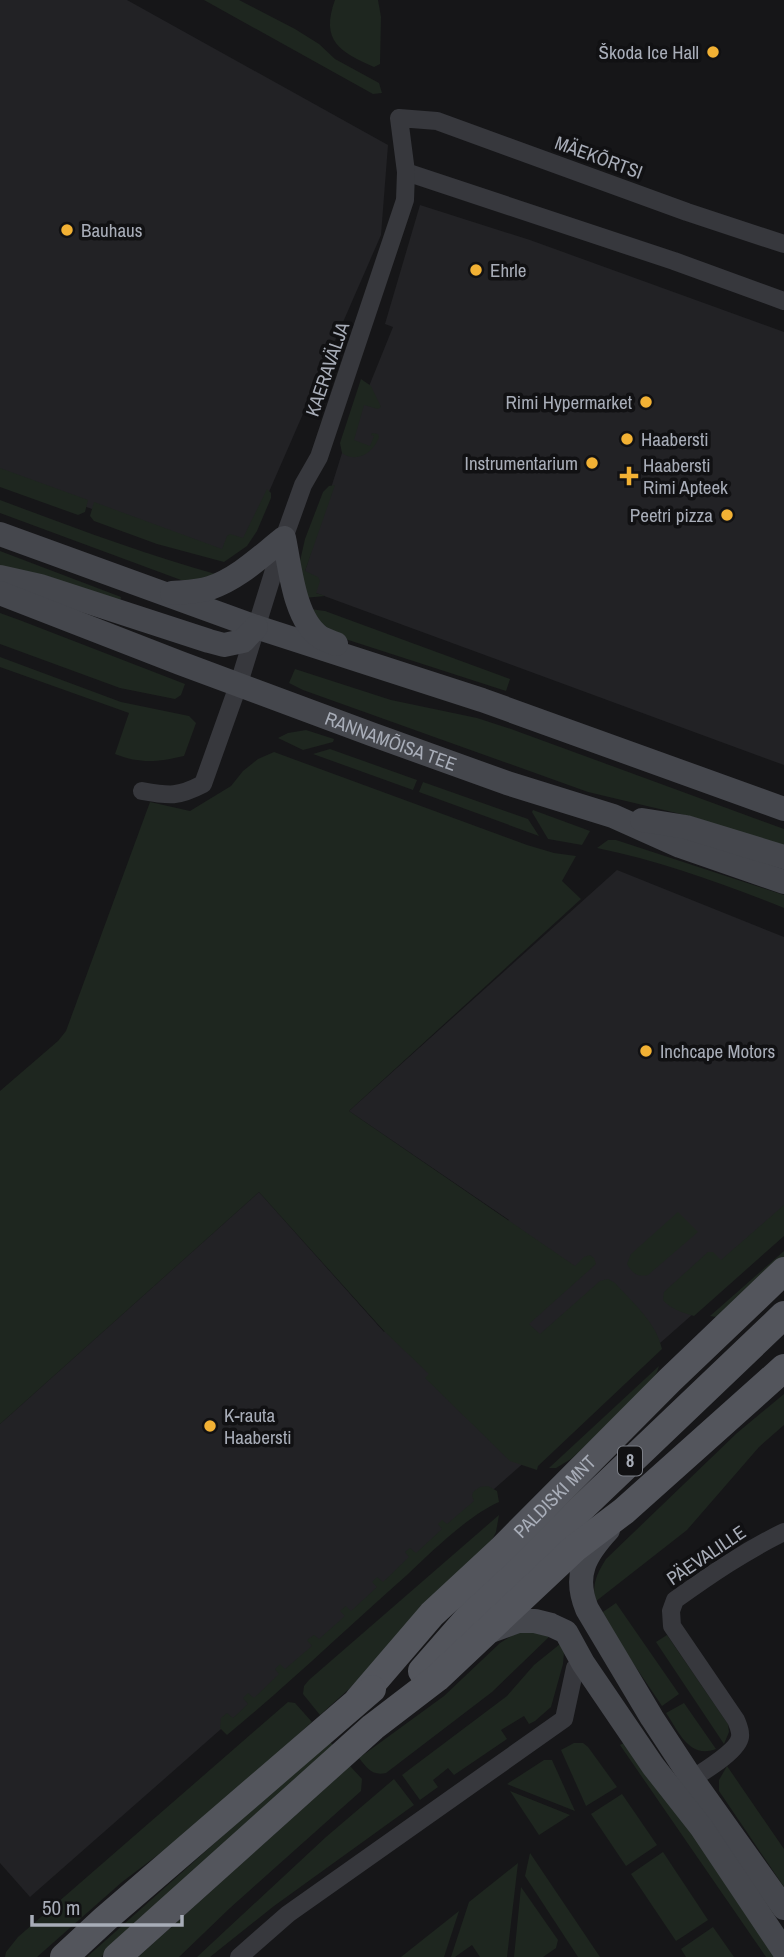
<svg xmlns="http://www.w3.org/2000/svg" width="784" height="1957" font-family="'Archivo Narrow',sans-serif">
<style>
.built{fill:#222225}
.green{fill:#1e261f}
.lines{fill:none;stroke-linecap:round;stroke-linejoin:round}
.street{stroke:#37383d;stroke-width:18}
.secondary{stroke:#45474d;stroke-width:24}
.primary{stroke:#53555c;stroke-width:28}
.poi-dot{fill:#f2b134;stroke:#111113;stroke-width:2.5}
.labels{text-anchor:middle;stroke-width:7;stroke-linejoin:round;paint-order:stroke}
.shield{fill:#111113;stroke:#7b7e86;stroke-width:2}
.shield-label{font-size:18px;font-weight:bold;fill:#a8adb8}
.poi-label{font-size:19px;fill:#a8adb8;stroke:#111113;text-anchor:start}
.street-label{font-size:19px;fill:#a8adb8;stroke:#111113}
</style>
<rect width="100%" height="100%" fill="#161618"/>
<g class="built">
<path d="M0,0H127L388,145L381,235L248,540L223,556L0,476Z"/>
<path d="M420,205L530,240L784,332V765L316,593L305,571L342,453L393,327L385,324Z"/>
<path d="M617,870L784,937V1234L30,1897L0,1863V1424L259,1192L384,1332L509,1220L349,1111Z"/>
</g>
<g class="green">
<path d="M204,0H239L295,29L319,44L335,59L379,83L382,93L373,94Z"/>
<path d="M335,0H378L381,17L380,64L374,67C340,52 320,41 335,0Z"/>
<path d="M361,379L371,386L381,407L378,409L364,405L354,440L370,446L374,436L371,435L372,433L378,434L379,437C374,452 357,464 342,453L340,443Z"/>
<path d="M0,468L88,500L85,512L78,515L0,487Z"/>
<path d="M335,485L305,571L318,577L320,581L316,593L325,596L304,598L300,561L305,539L323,492L329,486Z"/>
<path d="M267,489L271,493V498L257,531L247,546L224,562L157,544L94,521L90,516L94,502L222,549L227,536L230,534L243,538Z"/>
<path d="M0,500C72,527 144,554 219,575L192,582L181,580L0,513Z"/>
<path d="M0,551L121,597L120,604L0,566Z"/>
<path d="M310,609L325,611L510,679L506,691L336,636L327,631Z"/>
<path d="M0,613L22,621L185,684L181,695L175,699L120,688L0,644Z"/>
<path d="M0,657L121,702L189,716L196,723L184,756C157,762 141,764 115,754L129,713L0,667Z"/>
<path d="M295,669L391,700L477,718L511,729L784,829V846L689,816L588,792L303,690L289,683Z"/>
<path d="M306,730L334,739L333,742L303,750L278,738L288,733Z"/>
<path d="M330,749L417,780L413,790L313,754Z"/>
<path d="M274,752L527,845L554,853L576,856L562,881L581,899L349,1111L575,1266L584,1257L590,1255L594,1258L596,1264L529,1324L540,1334L600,1281L608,1279L615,1283C633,1303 656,1322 662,1349L538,1466L537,1470L510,1461L425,1378L429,1374L385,1332L259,1192L0,1424V1091L58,1041L66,1031L150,802L190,811L231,786L243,771L258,759Z"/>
<path d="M423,782L528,819L539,836L419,792Z"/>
<path d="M533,810L590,831L582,845L548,839L532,812Z"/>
<path d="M608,840H616L784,895V908C724,884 661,861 597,848Z"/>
<path d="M784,1205V1236L694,1316C683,1313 671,1309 663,1300L664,1292L708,1252H713L721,1260Z"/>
<path d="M678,1212L698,1232L648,1275C637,1277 633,1274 627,1264L631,1254Z"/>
<path d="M784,1251V1260L725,1314L716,1317L710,1316Z"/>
<path d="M659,1366L657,1372L649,1385L571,1459L556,1468H549Z"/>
<path d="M784,1394V1425L759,1447L687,1530L595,1602C592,1584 597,1573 606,1559L737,1433Z"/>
<path d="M488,1486L497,1491L499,1502C469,1515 431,1552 407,1575C347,1628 289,1684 227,1735L220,1728L221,1718L227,1713L233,1718L248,1704L243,1698L248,1693L254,1698L279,1674L275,1669L280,1664L285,1669L312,1646L307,1640L314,1635L319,1639L345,1616L340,1611L346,1606L351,1611L377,1587L372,1582L377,1577L383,1582L409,1557L405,1552L410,1548L416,1553L442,1529L438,1524L442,1520L447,1524L474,1501L472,1496L473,1492L480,1487Z"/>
<path d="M499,1515L496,1532L490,1544L349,1689L320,1715L303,1694L304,1686L309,1680Z"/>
<path d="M616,1603L679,1694L662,1706L600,1614Z"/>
<path d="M528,1632L542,1633L550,1636L492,1692L386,1773C372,1776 367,1768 359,1758L444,1696L500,1643L516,1633Z"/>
<path d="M667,1635L728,1724L729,1732L724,1744L656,1642Z"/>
<path d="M560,1644L564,1652L563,1664L551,1707L535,1721L529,1724L524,1716L501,1730L507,1739L454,1775L448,1768L433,1780L438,1787L420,1800L402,1775L507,1696L534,1665Z"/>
<path d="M288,1702L295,1703L312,1722L258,1771L175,1842L122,1882L37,1957H5L6,1952L18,1937Z"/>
<path d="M684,1703L716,1749C689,1759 679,1732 666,1713Z"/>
<path d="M629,1740L776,1957H766L620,1745Z"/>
<path d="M329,1741L334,1746L136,1922L101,1957H87Z"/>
<path d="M574,1743H583L588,1747L617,1787L586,1806L561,1750Z"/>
<path d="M544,1760H552L575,1811L507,1784Z"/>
<path d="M350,1766L362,1779L361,1791L230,1908L179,1957H138Z"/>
<path d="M727,1766L784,1849V1887L719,1791V1780Z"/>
<path d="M394,1779L414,1805L274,1906L210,1957H197L326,1837Z"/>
<path d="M510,1791L570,1815L539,1835Z"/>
<path d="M622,1794L657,1845L626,1866L591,1814Z"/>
<path d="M663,1852L708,1920L676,1941L631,1874Z"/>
<path d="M530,1853L600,1957H578L525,1876Z"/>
<path d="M518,1863L507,1957H480L472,1945L455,1957H451L469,1902Z"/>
<path d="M521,1887L558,1940L556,1948L543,1957H514Z"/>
<path d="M459,1911L444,1957H401Z"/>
<path d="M713,1927L734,1957H686L681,1949Z"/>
</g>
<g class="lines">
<g class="street">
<path d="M406,172L674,261L784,301"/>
<path d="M142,791C170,796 178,797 203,784L239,683L284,538L303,485L319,457L405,200L406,172L399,118L437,121L687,212L784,244"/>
<path d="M692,1779C704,1771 738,1751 740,1737C741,1731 738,1725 736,1720L672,1626L671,1611L675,1600C710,1575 745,1551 784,1532"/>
<path d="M239,1957L288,1914L564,1719L575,1668L583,1663"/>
</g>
<g class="secondary">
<path d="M0,534L256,627L482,700L784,809"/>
<path d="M0,577L40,586L209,641L224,645L243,641L256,627"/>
<path id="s1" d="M0,593L180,663L371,734L507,783L613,816L680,846L784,882"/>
<path d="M172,593C184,592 198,592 210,588C239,578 261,556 284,538C290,566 294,619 320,637C325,640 331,642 336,644"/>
<path d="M642,820L686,827L784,857"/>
<path d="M608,1530C585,1555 573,1575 587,1609L652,1718L692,1779L784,1908"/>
<path d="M488,1632L518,1621H535L551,1625L566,1632L583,1663L653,1766L701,1827L784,1951"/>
</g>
<g class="primary">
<path d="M422,1671L477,1608L784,1315"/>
<path id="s2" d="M359,1699L432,1614L501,1550L670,1380L784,1271"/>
<path d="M64,1957L105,1919L372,1689"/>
<path d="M117,1957L373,1727L437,1678L575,1548L624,1511L784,1368"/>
</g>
</g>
<g class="poi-dot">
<circle cx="713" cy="52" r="7"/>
<circle cx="67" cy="230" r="7"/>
<circle cx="476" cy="270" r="7"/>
<circle cx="646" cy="402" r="7"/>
<circle cx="627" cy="439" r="7"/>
<circle cx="592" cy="463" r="7"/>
<path d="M625.5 465.5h7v7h7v7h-7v7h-7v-7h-7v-7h7z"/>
<circle cx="727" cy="515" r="7"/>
<circle cx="646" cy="1051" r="7"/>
<circle cx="210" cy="1426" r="7"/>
</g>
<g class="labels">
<rect class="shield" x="618" y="1446.5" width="24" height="29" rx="5"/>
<g class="shield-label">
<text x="630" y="1467">8</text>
</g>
<g class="poi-label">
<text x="699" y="59" text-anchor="end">Škoda Ice Hall</text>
<text x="81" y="237">Bauhaus</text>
<text x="490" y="277">Ehrle</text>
<text x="632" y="409" text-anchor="end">Rimi Hypermarket</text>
<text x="641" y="446">Haabersti</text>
<text x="578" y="470" text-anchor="end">Instrumentarium</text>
<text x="643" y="472">Haabersti<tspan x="643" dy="22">Rimi Apteek</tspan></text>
<text x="713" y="522" text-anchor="end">Peetri pizza</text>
<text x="660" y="1058">Inchcape Motors</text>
<text x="224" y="1422">K-rauta<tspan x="224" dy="22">Haabersti</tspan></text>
</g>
<g class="street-label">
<text transform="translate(599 157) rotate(20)" y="7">MÄEKÕRTSI</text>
<text transform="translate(327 369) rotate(-71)" y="7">KAERAVÄLJA</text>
<text dy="7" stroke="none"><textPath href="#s1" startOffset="418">RANNAMÕISA TEE</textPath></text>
<text dy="7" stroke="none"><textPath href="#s2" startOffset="282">PALDISKI MNT</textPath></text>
<text transform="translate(706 1555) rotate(-34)" y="7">PÄEVALILLE</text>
</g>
</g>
<path d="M32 1915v10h150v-10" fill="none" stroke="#a8adb8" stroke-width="3.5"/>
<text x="42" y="1915" font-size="21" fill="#a8adb8" stroke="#111113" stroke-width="5" paint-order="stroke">50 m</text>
</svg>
